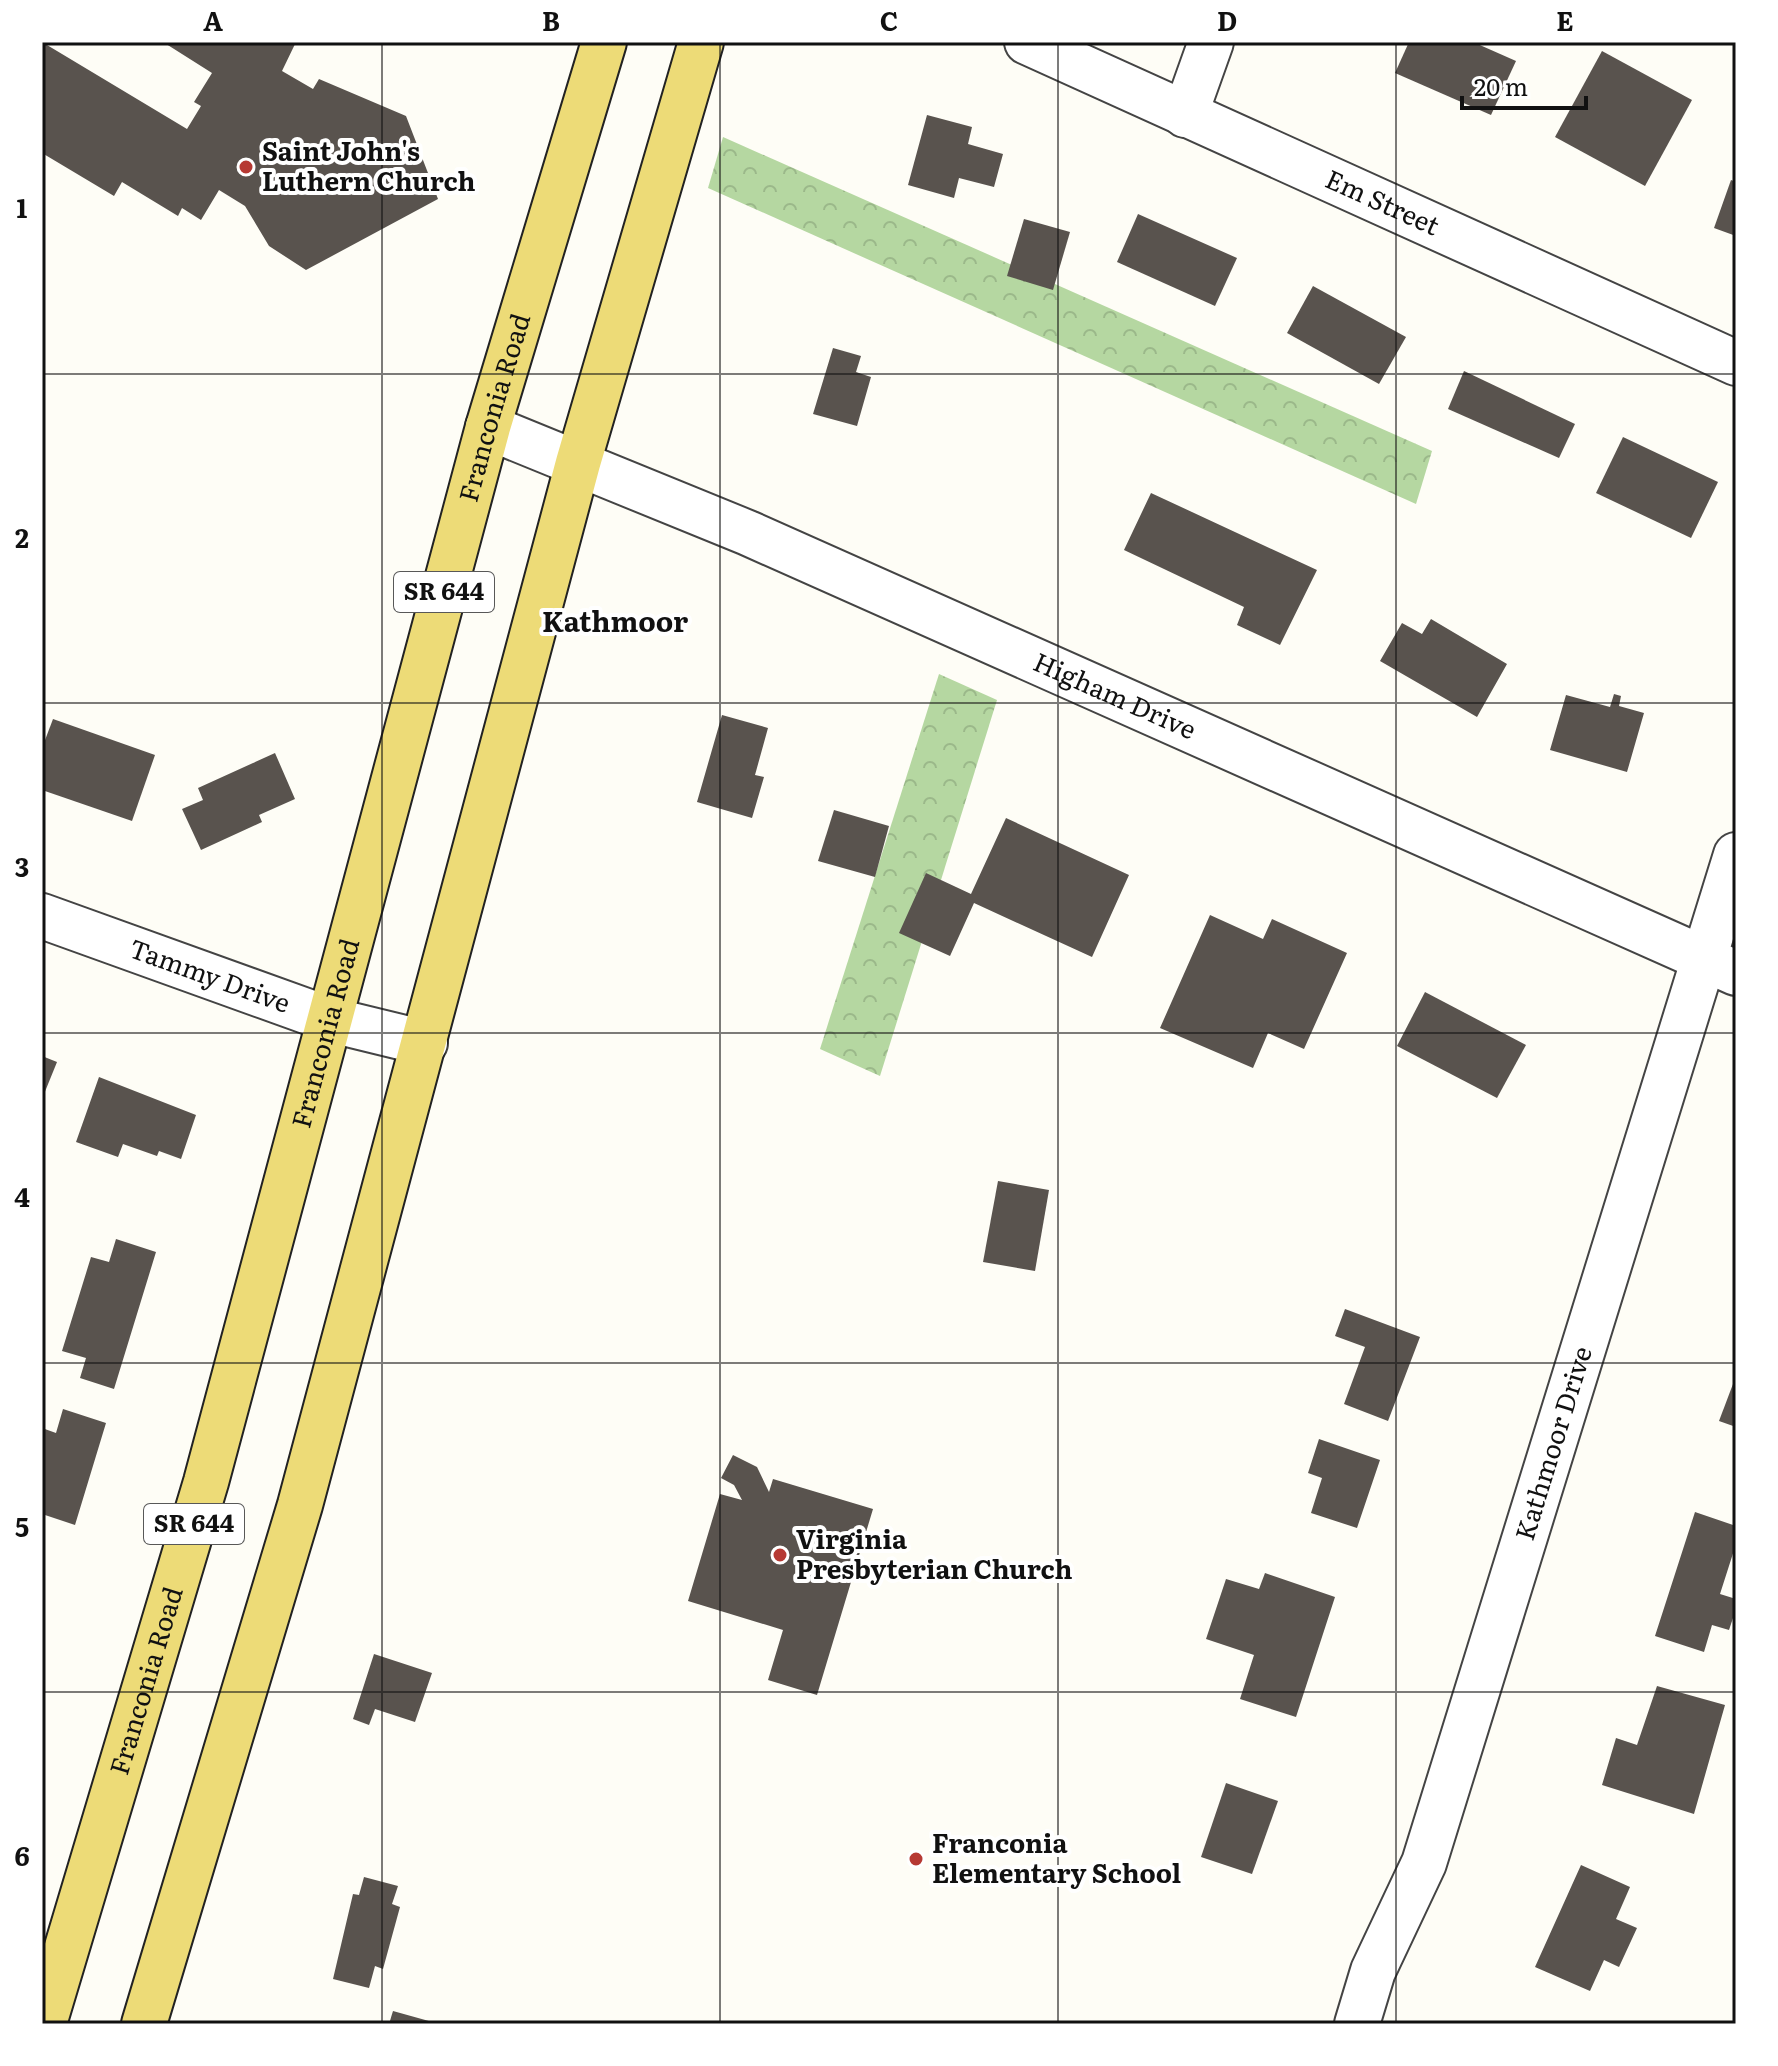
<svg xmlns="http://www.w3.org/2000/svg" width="1778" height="2066" font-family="Literata,serif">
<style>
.forest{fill:url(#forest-crowns)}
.building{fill:#59534e}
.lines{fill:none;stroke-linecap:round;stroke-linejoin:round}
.minor-casing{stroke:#444;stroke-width:48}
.major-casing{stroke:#222;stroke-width:48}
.minor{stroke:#fff;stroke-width:44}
.major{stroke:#eddb77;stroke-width:44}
.grid{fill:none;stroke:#111;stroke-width:2;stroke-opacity:0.55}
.poi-dot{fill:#b63933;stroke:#fff;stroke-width:3}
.labels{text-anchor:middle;stroke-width:8;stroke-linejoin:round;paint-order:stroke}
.shield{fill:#fff;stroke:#585858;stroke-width:2}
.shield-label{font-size:24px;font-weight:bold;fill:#111}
.poi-label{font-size:26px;font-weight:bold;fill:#111;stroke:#fff;text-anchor:start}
.street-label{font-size:26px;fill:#111;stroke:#fff}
.neighbourhood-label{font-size:28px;font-weight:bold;fill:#111;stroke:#fff}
.neatline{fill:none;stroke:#111;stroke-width:3}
.grid-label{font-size:26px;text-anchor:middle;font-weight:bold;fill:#111}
</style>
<defs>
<pattern id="forest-crowns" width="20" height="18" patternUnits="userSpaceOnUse" patternTransform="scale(2)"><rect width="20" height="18" fill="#b5d7a1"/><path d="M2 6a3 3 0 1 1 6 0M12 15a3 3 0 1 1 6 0" fill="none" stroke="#9bb88a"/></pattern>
</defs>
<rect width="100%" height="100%" fill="#fefdf6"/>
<g class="forest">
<path d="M723,137L1432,451L1416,504L708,188Z"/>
<path d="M939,674L997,700L880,1076L820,1049Z"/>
</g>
<g class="building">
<path d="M42,42L187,129L201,106L194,102L212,73L163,42H296L282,71L313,89L319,79L406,116L438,199L306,270L269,246L245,206L219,190L201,220L182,208L178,216L122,182L114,196L42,153Z"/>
<path d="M1409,42H1473L1516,61L1491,115L1395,73Z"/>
<path d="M1602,51L1692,100L1645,186L1555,137Z"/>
<path d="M927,115L972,127L968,144L1003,154L994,187L959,178L954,198L908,185Z"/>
<path d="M1731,180L1736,182V236L1714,228Z"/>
<path d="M1138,214L1237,258L1215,306L1117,262Z"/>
<path d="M1024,219L1070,232L1053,290L1007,276Z"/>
<path d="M1313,286L1406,337L1379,384L1287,333Z"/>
<path d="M833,348L861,356L856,372L871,377L857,426L813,414Z"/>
<path d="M1464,371L1575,424L1559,458L1448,409Z"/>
<path d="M1623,437L1718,482L1691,538L1596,493Z"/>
<path d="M1151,493L1317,570L1280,645L1237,625L1244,607L1124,550Z"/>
<path d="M1431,619L1507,664L1477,717L1380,661L1402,623L1422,634Z"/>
<path d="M1614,694L1621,696L1619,706L1644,713L1627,772L1550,750L1566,695L1610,707Z"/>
<path d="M722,715L768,728L755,775L764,777L752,818L697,802Z"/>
<path d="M53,719L155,755L132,821L42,790V748Z"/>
<path d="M275,753L295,799L259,815L262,822L201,850L182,809L203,800L198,788Z"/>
<path d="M834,810L889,826L875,877L818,861Z"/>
<path d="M1006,818L1129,875L1092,957L974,903L950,956L899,933L926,873L971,894Z"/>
<path d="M1210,915L1263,939L1272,919L1347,953L1304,1049L1268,1033L1253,1068L1160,1028Z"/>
<path d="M1425,992L1526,1045L1497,1098L1397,1046Z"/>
<path d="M42,1056L57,1062L42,1099Z"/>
<path d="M99,1077L196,1115L181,1159L159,1151L157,1156L123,1144L118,1157L76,1142Z"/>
<path d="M998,1181L1049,1190L1035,1271L983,1262Z"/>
<path d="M116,1239L156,1252L114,1389L80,1378L86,1358L62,1351L91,1257L109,1262Z"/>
<path d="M1345,1309L1420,1337L1388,1421L1344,1404L1365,1347L1335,1336Z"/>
<path d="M1736,1376V1427L1719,1421Z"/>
<path d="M63,1409L106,1423L75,1525L42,1514V1428L56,1433Z"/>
<path d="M1319,1439L1380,1460L1357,1528L1311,1513L1322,1478L1308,1473Z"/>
<path d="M733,1455L757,1467L769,1492L773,1479L873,1509L817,1695L768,1680L783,1630L688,1601L720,1494L742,1500L734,1485L721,1478Z"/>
<path d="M1695,1512L1736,1526V1544L1720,1594L1736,1599V1609L1729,1630L1712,1625L1704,1652L1655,1636Z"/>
<path d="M1265,1573L1335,1597L1296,1717L1240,1699L1254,1655L1206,1639L1226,1579L1259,1589Z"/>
<path d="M374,1654L432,1673L415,1722L375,1709L369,1725L353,1719Z"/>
<path d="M1657,1686L1725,1705L1694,1814L1602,1785L1616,1738L1637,1745Z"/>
<path d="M1226,1783L1278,1801L1252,1874L1201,1857Z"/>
<path d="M1581,1865L1630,1887L1616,1919L1637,1928L1619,1967L1604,1960L1590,1991L1535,1967Z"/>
<path d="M364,1877L398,1886L392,1904L400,1907L383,1969L375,1966L369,1988L333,1979L353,1894L359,1895Z"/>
<path d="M393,2011L436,2023V2024H389Z"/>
</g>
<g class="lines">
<defs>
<g id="minor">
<path id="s1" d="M1027,42L1736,363"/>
<path d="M1185,115L1211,42"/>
<path id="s2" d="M488,427L748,533L1736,973"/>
<path id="s3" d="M42,916L331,1020L425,1043"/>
<path id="s4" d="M1357,2024L1373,1971L1424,1863L1736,855"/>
</g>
<g id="major">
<path id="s5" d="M44,2024L206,1482L488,427L604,42"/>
<path d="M144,2024L300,1505L578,463L701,42"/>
</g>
</defs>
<use href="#minor" class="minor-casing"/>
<use href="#major" class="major-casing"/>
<use href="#minor" class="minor"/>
<use href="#major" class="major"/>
</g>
<path class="grid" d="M382,42V2024M720,42V2024M1058,42V2024M1396,42V2024M42,374H1736M42,703H1736M42,1033H1736M42,1363H1736M42,1692H1736"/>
<g class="poi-dot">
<circle cx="246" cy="167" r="8"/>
<circle cx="780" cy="1555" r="8"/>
<circle cx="916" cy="1859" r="8"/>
</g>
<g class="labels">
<g class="shield">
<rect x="394" y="572" width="100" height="40" rx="6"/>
<rect x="144" y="1504" width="100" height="40" rx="6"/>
</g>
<g class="shield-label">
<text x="444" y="600">SR 644</text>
<text x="194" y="1532">SR 644</text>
</g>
<g class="poi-label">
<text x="262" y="161">Saint John's<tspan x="262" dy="30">Luthern Church</tspan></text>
<text x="796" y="1549">Virginia<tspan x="796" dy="30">Presbyterian Church</tspan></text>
<text x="932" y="1853">Franconia<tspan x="932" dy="30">Elementary School</tspan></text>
</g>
<g class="street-label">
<text dy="9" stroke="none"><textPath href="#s1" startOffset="390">Em Street</textPath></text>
<text dy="9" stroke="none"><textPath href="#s5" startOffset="1678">Franconia Road</textPath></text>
<text dy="9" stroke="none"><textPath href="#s2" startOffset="682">Higham Drive</textPath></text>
<text dy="9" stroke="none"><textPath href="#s3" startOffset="178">Tammy Drive</textPath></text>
<text dy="9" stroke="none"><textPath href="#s5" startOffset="1030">Franconia Road</textPath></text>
<text dy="9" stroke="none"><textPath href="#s4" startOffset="614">Kathmoor Drive</textPath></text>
<text dy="9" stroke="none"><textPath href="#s5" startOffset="358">Franconia Road</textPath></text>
</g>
<g class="neighbourhood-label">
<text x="615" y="632">Kathmoor</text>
</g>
</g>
<rect width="1778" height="2066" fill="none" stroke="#ffffff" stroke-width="88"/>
<path d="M1462 96v12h124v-12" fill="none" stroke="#111111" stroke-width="4"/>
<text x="1474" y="96" font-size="24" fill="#111111" stroke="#ffffff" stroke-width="6" paint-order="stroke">20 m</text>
<rect x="44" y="44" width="1690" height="1978" class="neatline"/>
<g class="grid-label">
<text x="213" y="31">A</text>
<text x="551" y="31">B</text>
<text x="889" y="31">C</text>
<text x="1227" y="31">D</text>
<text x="1565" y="31">E</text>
<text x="22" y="218">1</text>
<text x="22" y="548">2</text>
<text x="22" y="877">3</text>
<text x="22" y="1207">4</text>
<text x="22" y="1537">5</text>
<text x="22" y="1866">6</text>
</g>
</svg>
